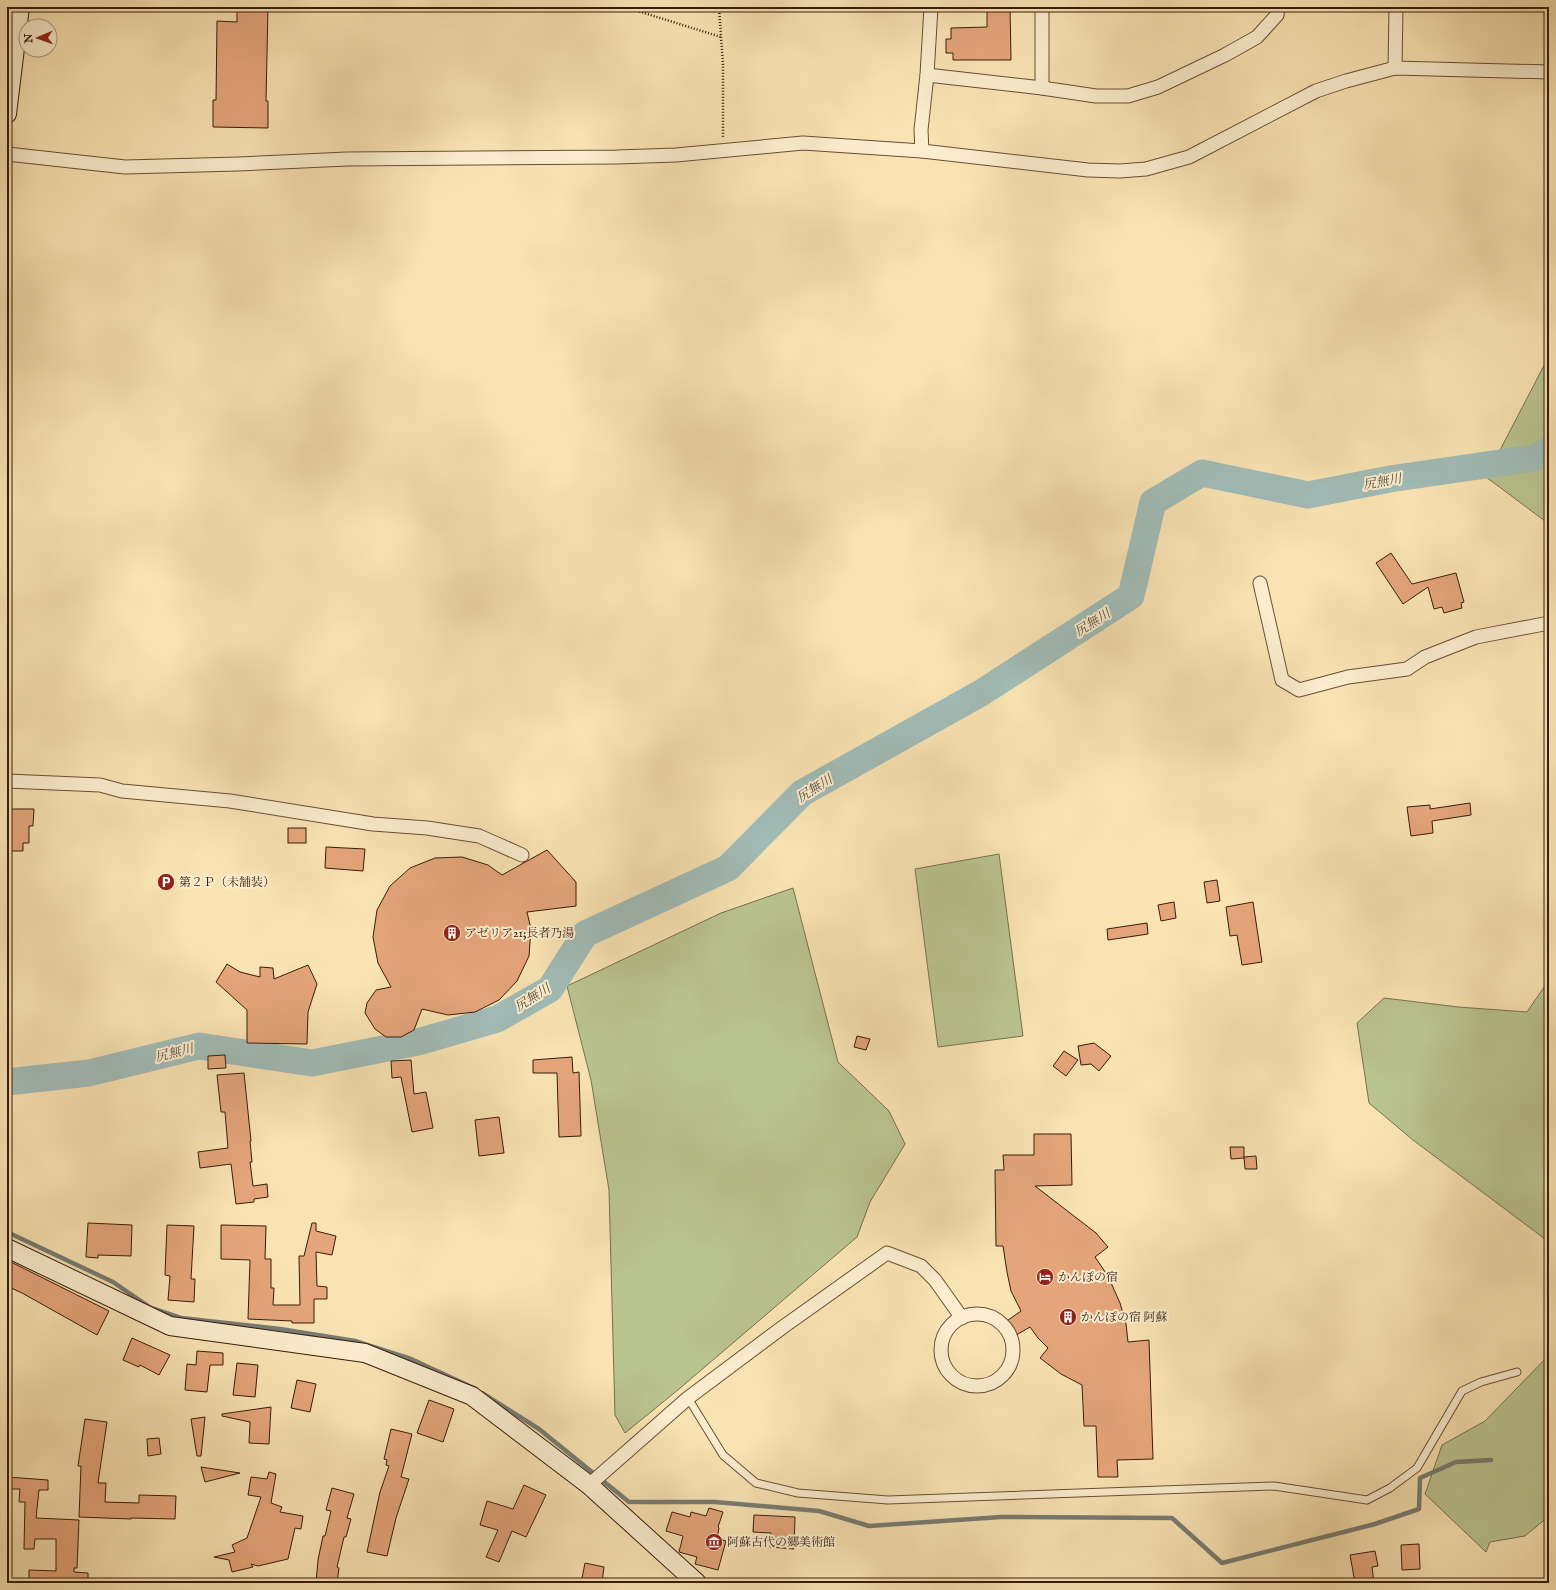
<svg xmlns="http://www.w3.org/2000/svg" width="1556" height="1590" font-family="'IM FELL English','Noto Serif JP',serif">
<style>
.green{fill:#bac48f;stroke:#78704d}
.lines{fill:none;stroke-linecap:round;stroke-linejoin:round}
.stream{stroke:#777c72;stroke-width:4.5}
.river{stroke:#a1bcb7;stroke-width:27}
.building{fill:#e5a57b;stroke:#371c0b}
.lane-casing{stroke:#684e35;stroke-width:9}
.street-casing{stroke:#684e35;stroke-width:15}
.secondary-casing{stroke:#371c0b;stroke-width:20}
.path{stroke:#371c0b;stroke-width:2.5;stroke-dasharray:1 2;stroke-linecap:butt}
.lane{stroke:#fbedce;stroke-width:7}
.street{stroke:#fbedce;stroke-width:13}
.secondary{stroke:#fbedce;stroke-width:18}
.labels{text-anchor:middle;stroke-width:4;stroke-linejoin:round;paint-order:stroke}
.poi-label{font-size:12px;fill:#371c0b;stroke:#fbedce;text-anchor:start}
.water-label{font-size:13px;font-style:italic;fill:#574c3f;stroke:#fbedce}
</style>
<rect width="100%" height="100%" fill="#f9e3b3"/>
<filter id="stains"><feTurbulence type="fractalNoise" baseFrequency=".005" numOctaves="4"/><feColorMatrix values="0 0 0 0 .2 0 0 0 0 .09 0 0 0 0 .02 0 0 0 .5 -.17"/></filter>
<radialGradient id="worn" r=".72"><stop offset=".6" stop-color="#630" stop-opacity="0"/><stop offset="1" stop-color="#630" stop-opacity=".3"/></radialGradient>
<g class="green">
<path d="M1549,356V524L1486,477Z"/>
<path d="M999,854L1023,1036L938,1047L915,869Z"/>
<path d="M793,888L838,1062L889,1111L905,1144L870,1202L857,1237L679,1389L625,1433L615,1415L609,1190L591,1080L567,986L721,913Z"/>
<path d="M1549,980V1242L1413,1140L1369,1103L1357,1023L1384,998L1458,1007L1527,1012Z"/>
<path d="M1549,1355V1516L1525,1536L1490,1542L1486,1552L1425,1494L1442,1445L1485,1421Z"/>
</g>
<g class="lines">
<g class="stream">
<path d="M7,1232L113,1282L151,1308L181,1318L280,1329L355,1341L411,1359L476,1389"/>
<path d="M482,1393L539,1429L629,1502H715L819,1511L869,1526L1001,1517L1172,1518L1222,1563L1375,1524L1419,1509L1420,1478L1456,1462L1491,1460"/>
</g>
<path class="river" d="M7,1082L89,1073L199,1046L312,1063L418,1042L497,1019L550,989L585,934L728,868L802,793L981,693L1131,596L1153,502L1202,473L1308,495L1390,479L1534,458L1549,450"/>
</g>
<g class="building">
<path d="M237,7H268L266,101H268V128L213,127V100H216L217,21L237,22Z"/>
<path d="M987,7H1010L1011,60H953V53H946V39H951V28L987,27Z"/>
<path d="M1391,553L1412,584L1456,573L1464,602L1461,603L1462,608L1444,613L1442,607L1434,609L1428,587L1403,604L1376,563Z"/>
<path d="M1470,803L1471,815L1432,821L1433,833L1411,836L1407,807L1430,805V809Z"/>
<path d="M7,809H34L33,826H29V843H23V851H7Z"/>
<rect x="288" y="828" width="18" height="15"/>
<path d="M326,847L365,849L363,871L325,868Z"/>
<path d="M547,850L576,882V906L527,912L531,929L529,956L517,981L499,1000L475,1012L448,1015L422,1009L414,1030L401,1037H386L375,1029L365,1013L367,1003L376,990L391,987L378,963L373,937L377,910L390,886L410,868L435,858L462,857L488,865L502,875Z"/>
<path d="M1217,880L1220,901L1207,903L1204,882Z"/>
<path d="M1174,902L1176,918L1161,921L1158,905Z"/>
<path d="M1253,902L1262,962L1242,965L1237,935L1230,936L1226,907Z"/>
<path d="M1147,923L1148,934L1108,940L1107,929Z"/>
<path d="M227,964L240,972L260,977V967L273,968L274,979L308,965L317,984L308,1012L307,1044L247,1043V1010L216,982Z"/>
<path d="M857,1036L870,1039L866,1050L854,1047Z"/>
<path d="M1094,1043L1111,1056L1099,1071L1091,1064L1081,1065L1078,1046Z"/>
<path d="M1064,1051L1078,1060L1066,1076L1053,1066Z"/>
<path d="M225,1055L226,1068L208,1069V1056Z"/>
<path d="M572,1057L573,1073L579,1072L581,1136L559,1137L557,1073H533V1060Z"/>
<path d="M411,1060L414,1094L426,1092L433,1128L412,1132L401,1077L392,1078L391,1061Z"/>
<path d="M244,1073L251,1141H250L252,1162H250L253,1186L267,1184L268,1197L254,1199V1202L236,1204L231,1164L200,1168L198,1152L228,1148L225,1112H221L217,1075Z"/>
<path d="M499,1117L504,1153L479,1156L475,1120Z"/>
<path d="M1034,1134H1071L1072,1185L1035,1186L1096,1233L1108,1247L1095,1257L1108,1276L1120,1303L1126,1324L1128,1342L1149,1340L1153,1459L1117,1460L1118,1477H1098L1096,1426H1084L1082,1385L1061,1374L1040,1358L1048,1348L1038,1338L1030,1327L1013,1337L1004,1323L1021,1311L1011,1291L1007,1272L1003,1246H996L995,1170H1004L1003,1155H1034Z"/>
<path d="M1230,1147H1244V1158L1231,1159Z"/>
<path d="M1256,1156L1257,1169H1245L1244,1157Z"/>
<path d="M88,1223L132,1225L131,1256L98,1255V1258L86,1257Z"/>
<path d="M312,1223H316V1231L336,1236L332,1255L316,1252L317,1286L327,1287V1299H314V1323H292V1321L248,1319L250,1260L221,1259V1225L266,1226L265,1259H271V1288H274L273,1305H300L299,1256H304Z"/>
<path d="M167,1225L194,1226L191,1279H195L194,1302L168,1300L170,1276L165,1275Z"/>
<path d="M7,1260L109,1311L97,1335L22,1293L7,1286Z"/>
<path d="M132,1338L170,1355L159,1375L140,1365L139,1367L123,1360Z"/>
<path d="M197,1351L223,1353V1365H210L207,1392L185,1390L187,1364L196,1365Z"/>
<path d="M237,1363L258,1365L255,1397L233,1395Z"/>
<path d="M297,1380L316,1384L310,1412L291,1408Z"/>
<path d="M429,1400L454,1409L443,1442L417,1433Z"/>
<path d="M271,1407L269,1444L249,1443L250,1422L222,1416V1414Z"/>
<path d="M205,1417L201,1456H197L191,1419Z"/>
<path d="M85,1419L107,1422L98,1483H106L105,1502L139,1503V1495L176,1496L175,1519L131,1518V1519L79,1517L81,1466H78Z"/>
<path d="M391,1429L412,1434L401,1477L409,1479L396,1518L387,1556L367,1552L380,1492L389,1466L386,1465L387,1460L384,1459Z"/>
<path d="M159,1438L161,1454L148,1456L147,1439Z"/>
<path d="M201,1467L240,1473L205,1482Z"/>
<path d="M269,1472L276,1474L271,1503L282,1507L280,1512L303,1516L301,1529L295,1528L288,1559L258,1566L251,1564L253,1567L232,1572L229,1560L214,1557L235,1552L232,1545L247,1538L261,1497L248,1495L251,1477L267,1479Z"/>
<path d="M7,1477L48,1480V1490H39L36,1518L79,1520L77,1568H74V1572L88,1573V1583H29V1570L56,1571V1539H35L34,1549H24L25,1502H19L20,1489H7Z"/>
<path d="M524,1485L546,1495L526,1537L512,1531L499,1562L486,1557L498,1530L480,1525L487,1501L513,1509Z"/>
<path d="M332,1488L354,1494L347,1518L351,1519L346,1537H344L337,1567L339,1568L337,1583H316L318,1560L323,1536H325L331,1511L326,1510Z"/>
<path d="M709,1508L723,1512L718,1527L719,1528L717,1538L726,1541L718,1570L695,1564L697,1557L679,1552L683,1536L666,1531L672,1512L690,1517L691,1512L706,1516Z"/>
<path d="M754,1515L795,1517L794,1549L770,1547L771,1533L753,1532Z"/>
<path d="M1419,1544L1420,1569L1402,1570L1401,1545Z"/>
<path d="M1375,1551L1378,1566L1372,1567L1374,1583H1355L1350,1555Z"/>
<path d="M585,1563L604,1567L602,1583H581Z"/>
</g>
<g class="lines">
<defs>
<path id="lane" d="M688,1398L723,1455L756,1483L798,1493L888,1500L1274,1486L1367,1500L1390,1488L1417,1468L1462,1391L1481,1382L1517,1372"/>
<g id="street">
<path d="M1395,68L1396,7"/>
<path d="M927,75L1042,88L1096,96H1128L1158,87L1225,55L1257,37L1277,15L1278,7"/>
<path d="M1042,88V7"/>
<path d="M922,151L921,130L927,75L931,7"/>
<path d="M7,154L125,167L238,164L347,159L617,157L676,155L803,143L922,151L1088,170L1120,171L1146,169L1189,157L1316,91L1346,81L1395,68L1549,72"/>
<path d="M1260,583L1282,680L1299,690L1348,677L1407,669L1425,657L1476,637L1549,623"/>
<path d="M7,781L100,785L122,791L230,801L373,824L427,828L479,836L522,855"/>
<circle cx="977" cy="1350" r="36"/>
<path d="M589,1485L688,1398L783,1327L887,1253L921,1266L935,1280L962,1318"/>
</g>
<g id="secondary">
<path d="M7,114L20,7"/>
<path d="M7,1248L170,1326L365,1353L472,1396L589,1485L697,1583"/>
</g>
</defs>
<use href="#lane" class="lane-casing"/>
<use href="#street" class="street-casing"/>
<use href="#secondary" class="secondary-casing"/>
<g class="path">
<path d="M625,7L721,37"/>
<path d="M719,7L723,65V138"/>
</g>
<use href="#lane" class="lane"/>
<use href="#street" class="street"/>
<use href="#secondary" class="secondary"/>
</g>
<defs>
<symbol id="parking-disc" viewBox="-11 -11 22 22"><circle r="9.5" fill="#8f2418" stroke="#fbedce"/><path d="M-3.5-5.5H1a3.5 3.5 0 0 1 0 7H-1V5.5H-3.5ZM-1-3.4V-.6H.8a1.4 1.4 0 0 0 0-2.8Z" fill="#fff"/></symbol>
<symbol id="building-disc" viewBox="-11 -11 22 22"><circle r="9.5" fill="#8f2418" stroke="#fbedce"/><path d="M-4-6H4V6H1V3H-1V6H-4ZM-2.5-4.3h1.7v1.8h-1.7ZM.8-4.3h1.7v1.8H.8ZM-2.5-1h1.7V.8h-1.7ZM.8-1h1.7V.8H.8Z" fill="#fff"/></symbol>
<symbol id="hotel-disc" viewBox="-11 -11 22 22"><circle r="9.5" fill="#8f2418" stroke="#fbedce"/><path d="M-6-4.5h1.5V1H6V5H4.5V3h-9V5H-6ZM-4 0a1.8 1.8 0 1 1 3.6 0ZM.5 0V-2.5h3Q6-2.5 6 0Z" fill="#fff"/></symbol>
<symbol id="museum-disc" viewBox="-11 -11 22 22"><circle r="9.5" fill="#8f2418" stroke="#fbedce"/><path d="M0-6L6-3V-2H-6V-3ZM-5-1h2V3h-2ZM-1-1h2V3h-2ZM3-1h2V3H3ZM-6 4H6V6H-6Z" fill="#fff"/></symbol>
</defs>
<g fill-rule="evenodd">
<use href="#parking-disc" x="156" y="872" width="20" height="20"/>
<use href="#building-disc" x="442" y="923" width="20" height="20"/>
<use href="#hotel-disc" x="1035" y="1267" width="20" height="20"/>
<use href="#building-disc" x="1058" y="1307" width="20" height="20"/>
<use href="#museum-disc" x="704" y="1532" width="20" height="20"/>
</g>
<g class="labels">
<g class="poi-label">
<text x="179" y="886">第２Ｐ（未舗装）</text>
<text x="465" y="937">アゼリア21;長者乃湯</text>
<text x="1058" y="1281">かんぽの宿</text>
<text x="1081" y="1321">かんぽの宿 阿蘇</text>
<text x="727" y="1546">阿蘇古代の郷美術館</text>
</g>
<g class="water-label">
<text transform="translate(1382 481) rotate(-10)" y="5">尻無川</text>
<text transform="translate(1092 622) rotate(-33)" y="5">尻無川</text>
<text transform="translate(814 788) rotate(-33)" y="5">尻無川</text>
<text transform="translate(532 997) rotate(-33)" y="5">尻無川</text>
<text transform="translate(174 1052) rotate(-14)" y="5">尻無川</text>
</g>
</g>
<rect width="1556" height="1590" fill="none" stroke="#f9e3b3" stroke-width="24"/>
<rect x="8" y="8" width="1540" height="1574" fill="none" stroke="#371c0b" stroke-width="2"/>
<rect x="12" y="12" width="1532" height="1566" fill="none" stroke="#371c0b"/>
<g transform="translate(38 38) rotate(268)"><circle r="19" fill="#fbedce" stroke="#ad9980"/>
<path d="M0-3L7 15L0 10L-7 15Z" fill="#8f2418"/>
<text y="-6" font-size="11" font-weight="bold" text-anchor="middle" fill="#371c0b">N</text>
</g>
<rect width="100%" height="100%" filter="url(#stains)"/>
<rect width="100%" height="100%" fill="url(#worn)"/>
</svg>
